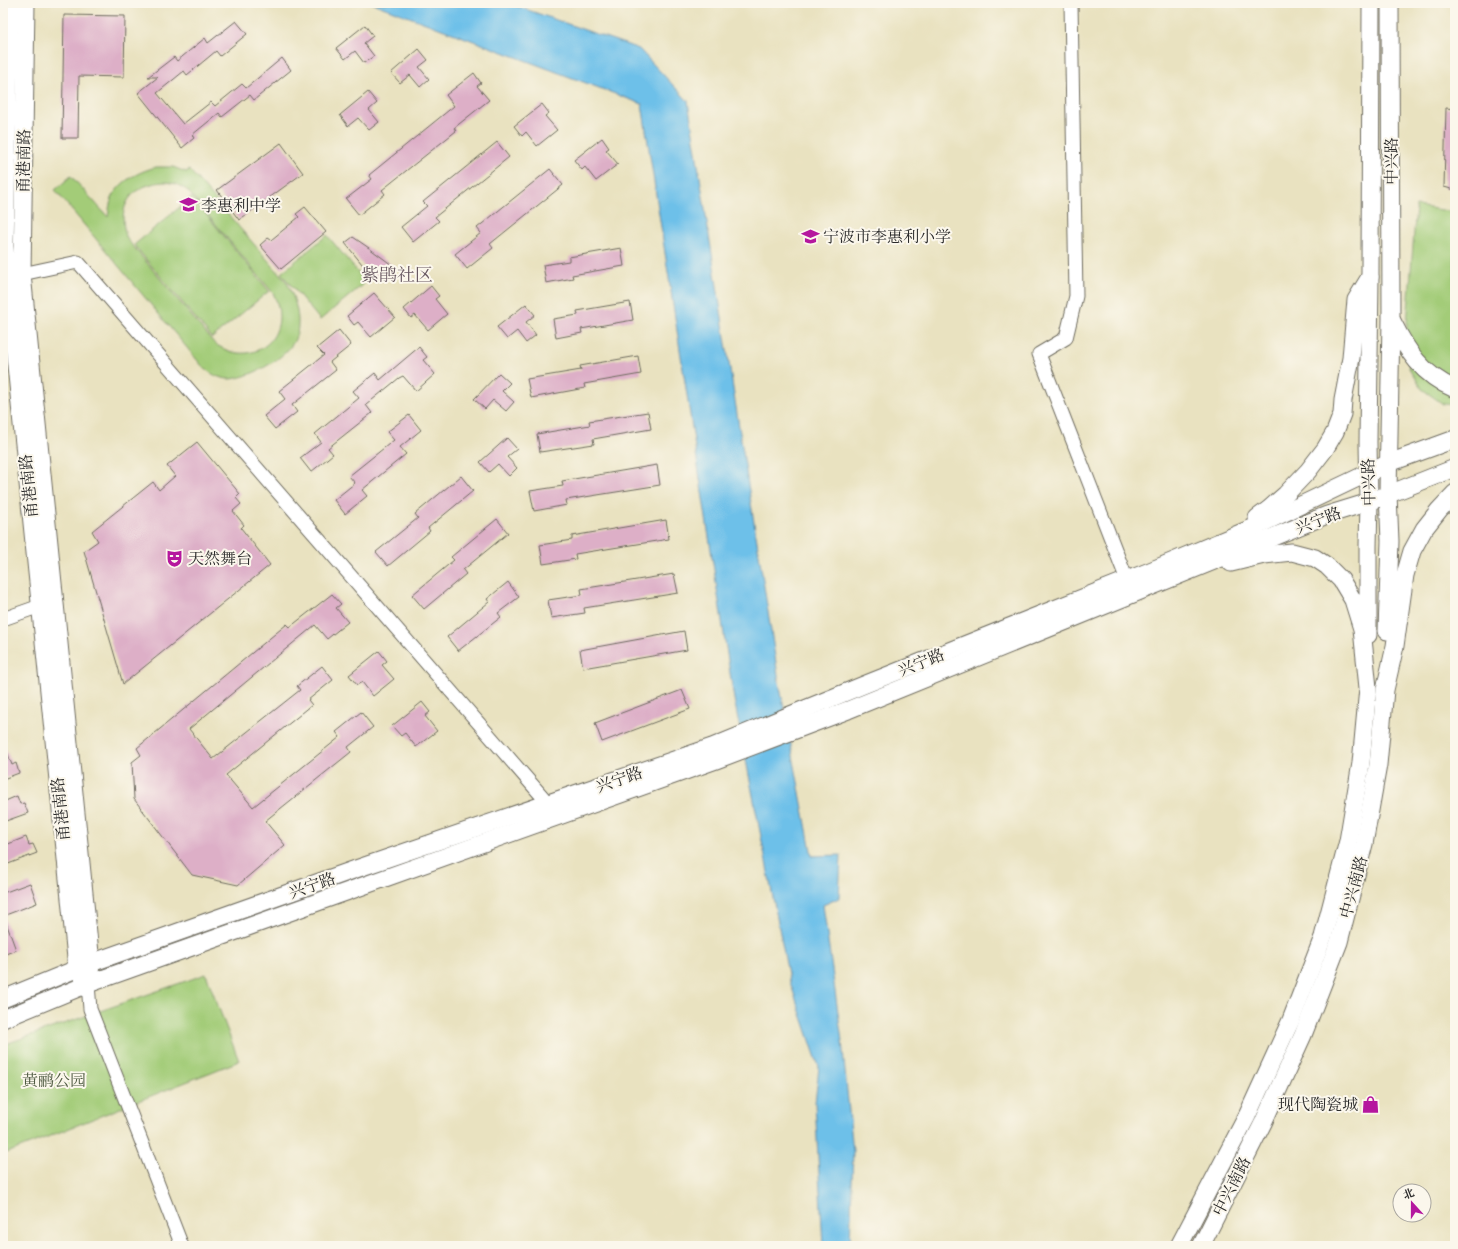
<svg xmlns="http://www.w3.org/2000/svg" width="1458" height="1249" font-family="'IM FELL Great Primer','Noto Serif SC',serif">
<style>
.green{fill:#a3cc78;stroke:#677c52;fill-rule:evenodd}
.water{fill:#6dc0e9;stroke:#4c768a}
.building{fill:#ddafc7}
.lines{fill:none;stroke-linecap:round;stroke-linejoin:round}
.minor-casing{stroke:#6e6b5f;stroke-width:15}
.major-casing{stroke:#6e6b5f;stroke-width:19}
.minor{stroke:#fff;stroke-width:13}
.major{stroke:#fff;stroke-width:17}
.labels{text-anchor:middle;stroke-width:4;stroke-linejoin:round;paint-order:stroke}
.street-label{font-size:16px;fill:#2b2b2b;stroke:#fbf7ec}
.poi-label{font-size:16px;fill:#2b2b2b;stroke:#fbf7ec;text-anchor:start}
.park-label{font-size:16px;fill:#4f5b42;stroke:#fbf7ec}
.quarter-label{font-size:18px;fill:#695962;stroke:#fbf7ec}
</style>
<rect width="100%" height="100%" fill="#fbf7ec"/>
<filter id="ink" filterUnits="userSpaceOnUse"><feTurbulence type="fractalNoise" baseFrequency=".025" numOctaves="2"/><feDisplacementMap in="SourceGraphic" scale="8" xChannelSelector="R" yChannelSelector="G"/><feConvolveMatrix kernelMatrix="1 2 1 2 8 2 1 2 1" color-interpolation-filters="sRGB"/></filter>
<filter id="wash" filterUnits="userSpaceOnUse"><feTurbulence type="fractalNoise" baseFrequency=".012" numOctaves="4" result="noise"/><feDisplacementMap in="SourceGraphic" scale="16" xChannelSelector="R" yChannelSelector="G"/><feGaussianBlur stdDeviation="0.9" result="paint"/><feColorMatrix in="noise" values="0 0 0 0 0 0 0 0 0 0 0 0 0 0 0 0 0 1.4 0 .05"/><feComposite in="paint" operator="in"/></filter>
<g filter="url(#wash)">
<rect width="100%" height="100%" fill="#e9e2c0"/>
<g class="green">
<path d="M156,167H173L186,172L189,170L193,174L286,281C295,297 304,325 293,343C283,360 248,379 228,379C218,378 211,374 203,367L55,190L71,176L108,217C109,212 109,206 111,201C117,182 138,172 156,167ZM166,182L176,184L187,190L273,293C295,337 252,371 214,343L127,239C115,206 132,183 166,182Z"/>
<path d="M192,197L269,291L212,338L134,245Z"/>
<path d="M1416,206L1455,212V405L1443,404L1422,389L1409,368L1406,336Z"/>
<path d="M327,235L366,282L320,320L281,273Z"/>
<path d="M206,974L239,1061L7,1153L3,1142V1045Z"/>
</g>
<path class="water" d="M372,3H508L639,49L688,101L779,682L812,856L841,855L839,898L823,905L842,1041L853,1151L850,1246H823L815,1103L819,1067L789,979L734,699L642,104Z"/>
<g id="blocks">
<g class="building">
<path d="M64,15L125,16L124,77L79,76L78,138H62Z"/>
<path d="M236,21L247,34L220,56L216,51L187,75L184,71L157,93L183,124L211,102L215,106L242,84L246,88L282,58L291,70L254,100L250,95L222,117L219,113L192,135L194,138L182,148L138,93L158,77H148L174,57L177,61L205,38L208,43Z"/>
<path d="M365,25L373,36L364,43L374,56L364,63L355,51L345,59L336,48Z"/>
<path d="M419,49L428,60L419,67L429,79L420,87L410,75L400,83L391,73Z"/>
<path d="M474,73L481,83L477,86L489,100L454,128L456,131L382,190L385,194L359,215L346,199L372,179L369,175L454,106L446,95Z"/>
<path d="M368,92L377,103L369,110L379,122L369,130L358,118L348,126L340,115Z"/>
<path d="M542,104L549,113L545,116L557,130L537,146L526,132L522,136L514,126Z"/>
<path d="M1446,108L1455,109V190L1444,187Z"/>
<path d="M602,138L609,148L606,150L618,164L596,181L585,167L582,170L574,160Z"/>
<path d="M497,142L509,157L435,217L439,221L413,242L401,227L427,206L423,202Z"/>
<path d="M281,143L303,173L239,220L217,190Z"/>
<path d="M550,169L563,185L490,244L493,248L467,269L455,254L481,233L477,228Z"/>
<path d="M305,207L326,232L281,269L260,245L268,238L271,240L299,217L296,214Z"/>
<path d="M353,237L369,248L392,265L375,280L345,243Z"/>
<path d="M621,248L624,266L572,275L573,278L546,283L543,265L569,261V257Z"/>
<path d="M431,286L439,296L435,299L447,314L428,330L415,315L411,318L404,309Z"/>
<path d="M374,293L395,317L371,337L358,322L354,325L347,316Z"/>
<path d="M630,302L633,320L581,329L582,333L556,338L553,319L578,315L577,311Z"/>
<path d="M526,304L535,315L526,322L536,335L526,343L517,331L507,339L497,327Z"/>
<path d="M339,330L351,345L330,362L336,370L292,405L297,412L275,429L264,416L285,399L279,391L324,355L317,348Z"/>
<path d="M419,347L427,357L423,360L435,374L416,391L403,376L399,378L366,405L372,413L328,448L333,454L311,472L300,458L321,442L315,434L359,398L353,391L375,373L380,380Z"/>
<path d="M638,356L641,374L584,384L585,388L531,398L527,379L581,370L580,366Z"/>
<path d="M499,373L510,383L502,391L514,402L506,411L493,400L485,409L474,399Z"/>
<path d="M648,412L651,429L593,439L594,444L540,452L537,434L590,425L589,421Z"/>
<path d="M409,415L421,430L400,447L406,454L362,490L367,496L345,514L334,500L355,483L349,476L394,440L387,432Z"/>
<path d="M507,438L517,449L507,457L517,468L509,476L498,464L489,472L480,462Z"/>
<path d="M197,442L240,494L236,498L241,504L233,511L244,525L241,528L270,565L123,684L84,551L98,541L92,531L153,482L159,490L175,476L167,466Z"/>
<path d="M657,465L660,485L566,500L567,505L534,511L530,491L563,486L562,481Z"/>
<path d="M461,476L473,491L428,528L430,531L388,566L376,552L418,518L415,514Z"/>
<path d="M497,519L508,533L463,570L466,574L424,609L412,595L454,560L451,557Z"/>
<path d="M666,520L669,539L575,554L576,559L543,564L540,545L572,540V536Z"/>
<path d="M674,574L678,593L584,608L585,613L551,618L548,600L582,595L581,589Z"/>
<path d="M508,582L519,597L498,613L501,617L458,651L447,637L489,602L487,599Z"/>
<path d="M332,594L341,604L336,608L348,622L327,639L315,625L189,729L213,759L300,690L297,686L322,666L333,680L308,700L312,705L226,775L253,807L340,737L336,732L361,712L373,727L348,747L351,752L265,821L285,845L238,885L192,875L134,799L132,762L141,755L137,748L287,624L290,627Z"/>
<path d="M684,631L687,650L583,668L580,650Z"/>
<path d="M379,651L387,661L382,665L394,679L373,696L362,682L357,685L349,675Z"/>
<path d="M682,690L690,709L602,742L595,723Z"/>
<path d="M422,702L430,712L425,716L437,731L416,747L405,733L401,736L392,726Z"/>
<path d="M4,744L12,765L16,763L19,773L3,779Z"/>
<path d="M17,796L20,804L24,803L28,813L3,822V802Z"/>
<path d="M26,837L29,845L33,844L37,853L3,866V846Z"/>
<path d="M30,883L37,903L3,916V893Z"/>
<path d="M4,917L16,950L3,955V918Z"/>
</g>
</g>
</g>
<g filter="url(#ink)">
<use href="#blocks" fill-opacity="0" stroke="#6e6b5f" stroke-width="1"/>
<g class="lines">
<defs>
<g id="minor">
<path d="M1071,3L1076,296L1066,338L1039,354L1127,580"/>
<path d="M13,275L22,274L78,262L548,803"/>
<path d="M3,619L40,606"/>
<path d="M88,984L90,1009L182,1246"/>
</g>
<g id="major">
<path d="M10,3L5,246L7,276L77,968L83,977"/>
<path d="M26,3L22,274L91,963L90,973"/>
<path d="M1392,321C1407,351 1422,375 1455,389"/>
<path d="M1257,518L1269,509L1286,494L1308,471L1325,449L1335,432L1342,414L1343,400L1351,358L1356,300L1370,277"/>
<path d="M1387,631L1390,541L1388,494L1391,319L1390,3"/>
<path d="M1368,635V546L1369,502L1368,442L1370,277L1371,3"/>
<path d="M3,999L91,963L356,869L712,747L866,684L1150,571L1257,526L1389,463L1455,439"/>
<path d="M3,1019L88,984L716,760L848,710L1327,515L1369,502L1455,468"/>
<path d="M1179,1246L1247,1116L1291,1020L1323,937L1348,841L1361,763L1368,688L1362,629L1353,600L1341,580L1327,566L1315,558L1292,552L1264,555L1231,563"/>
<path d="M1201,1246L1263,1123L1303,1035L1339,942L1364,844L1378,765L1385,690L1395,646L1405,575L1412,551L1424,529L1439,510L1455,493"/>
</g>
</defs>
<use href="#minor" class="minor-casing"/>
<use href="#major" class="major-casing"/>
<use href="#minor" class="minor"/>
<use href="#major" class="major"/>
</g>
</g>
<defs>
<symbol id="school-bare" viewBox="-9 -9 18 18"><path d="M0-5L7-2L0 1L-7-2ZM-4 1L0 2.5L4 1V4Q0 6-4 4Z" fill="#b5179e" stroke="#fbf7ec" stroke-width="2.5" paint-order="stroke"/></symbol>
<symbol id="theatre-bare" viewBox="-9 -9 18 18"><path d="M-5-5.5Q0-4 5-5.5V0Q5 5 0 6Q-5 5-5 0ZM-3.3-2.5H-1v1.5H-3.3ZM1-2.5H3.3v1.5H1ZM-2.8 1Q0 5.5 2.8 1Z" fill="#b5179e" stroke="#fbf7ec" stroke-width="2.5" paint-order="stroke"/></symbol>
<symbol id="shop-bare" viewBox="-9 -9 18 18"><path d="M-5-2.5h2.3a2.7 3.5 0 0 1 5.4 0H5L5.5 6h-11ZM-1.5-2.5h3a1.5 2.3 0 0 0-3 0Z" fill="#b5179e" stroke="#fbf7ec" stroke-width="2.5" paint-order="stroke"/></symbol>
</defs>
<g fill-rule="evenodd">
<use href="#school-bare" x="176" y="192" width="25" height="25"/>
<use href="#school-bare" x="798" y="224" width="25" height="25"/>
<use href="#theatre-bare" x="162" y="546" width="25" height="25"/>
<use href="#shop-bare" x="1358" y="1092" width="25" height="25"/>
</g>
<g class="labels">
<g class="street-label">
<text transform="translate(23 161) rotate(-89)" y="6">甬港南路</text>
<text transform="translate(1391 161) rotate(-90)" y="6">中兴路</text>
<text transform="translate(1368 482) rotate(-91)" y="6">中兴路</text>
<text transform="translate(28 486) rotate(-96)" y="6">甬港南路</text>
<text transform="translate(1318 520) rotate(-21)" y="6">兴宁路</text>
<text transform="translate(921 662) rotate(-22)" y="6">兴宁路</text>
<text transform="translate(619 779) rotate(-19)" y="6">兴宁路</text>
<text transform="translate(60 809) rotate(-96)" y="6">甬港南路</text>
<text transform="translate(312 885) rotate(-19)" y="6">兴宁路</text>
<text transform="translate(1353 887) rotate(-75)" y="6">中兴南路</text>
<text transform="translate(1231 1186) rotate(-63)" y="6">中兴南路</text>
</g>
<g class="poi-label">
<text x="201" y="211">李惠利中学</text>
<text x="823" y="242">宁波市李惠利小学</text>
<text x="188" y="564">天然舞台</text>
<text x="1358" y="1110" text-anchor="end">现代陶瓷城</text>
</g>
<g class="park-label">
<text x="54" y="1086">黄鹂公园</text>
</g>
<g class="quarter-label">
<text x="397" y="281">紫鹃社区</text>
</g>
</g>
<rect width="1458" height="1249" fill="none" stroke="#fbf7ec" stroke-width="16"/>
<g transform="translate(1412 1203) rotate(339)"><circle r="19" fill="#fbf7ec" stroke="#a8a59f"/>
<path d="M0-3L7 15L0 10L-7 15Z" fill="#b5179e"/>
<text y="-6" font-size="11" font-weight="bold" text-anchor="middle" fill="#2b2b2b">北</text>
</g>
</svg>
